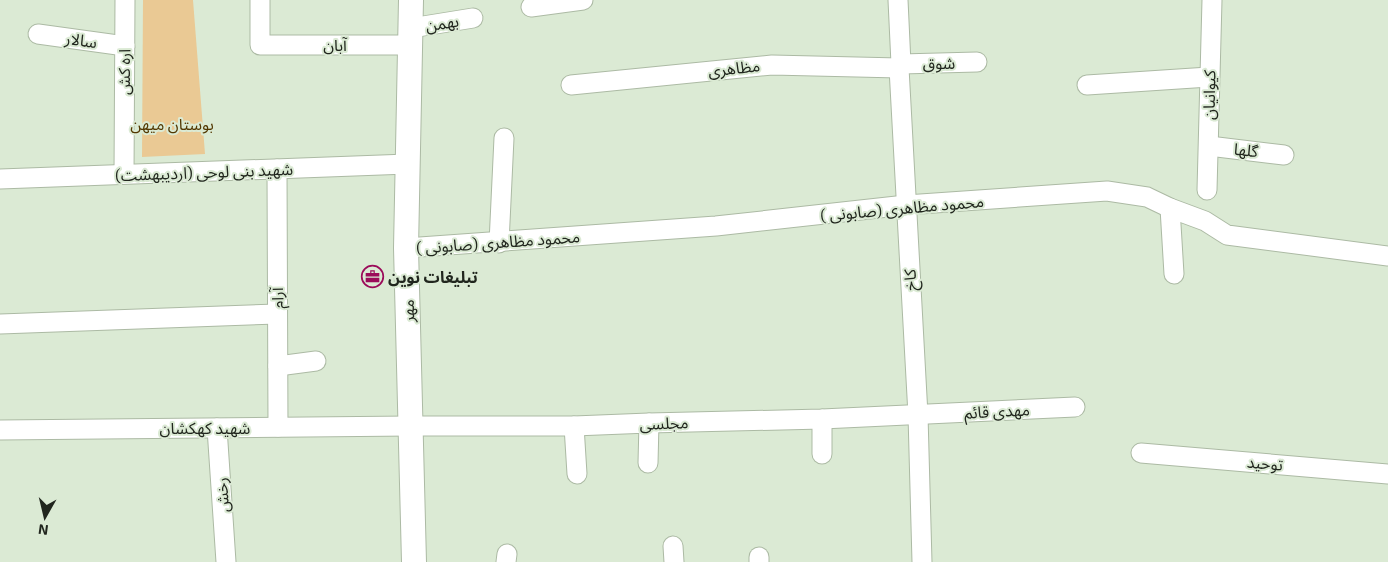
<svg xmlns="http://www.w3.org/2000/svg" width="1388" height="562" font-family="'Exo 2','Noto Sans Arabic',sans-serif">
<style>
.green{fill:#eac994}
.lines{fill:none;stroke-linecap:round;stroke-linejoin:round}
.minor-casing{stroke:#acbaa4;stroke-width:21}
.tertiary-casing{stroke:#acbaa4;stroke-width:26}
.minor{stroke:#fff;stroke-width:19}
.tertiary{stroke:#fff;stroke-width:24}
.labels{text-anchor:middle;stroke-width:4;stroke-linejoin:round;paint-order:stroke}
.street-label{font-size:16px;fill:#21261e;stroke:#dbead4}
.park-label{font-size:16px;fill:#533802;stroke:#dbead4}
.poi-label{font-size:16px;font-weight:bold;fill:#21261e;stroke:#dbead4;text-anchor:start}
</style>
<rect width="100%" height="100%" fill="#dbead4"/>
<path class="green" d="M143,0H193L205,154L142,157Z"/>
<g class="lines">
<defs>
<g id="minor">
<path d="M260,0V45H410"/>
<path d="M898,0L901,64L899,68L918,415L922,562"/>
<path d="M531,7L583,0"/>
<path d="M411,28L473,18"/>
<path d="M38,34L125,46"/>
<path d="M901,64L977,62"/>
<path d="M571,85L772,65L899,68"/>
<path d="M1087,85L1209,77"/>
<path d="M1209,146L1284,155"/>
<path d="M277,169L278,427"/>
<path d="M124,174L125,0"/>
<path d="M0,179L408,164"/>
<path d="M1207,190L1212,0"/>
<path d="M1170,208L1174,274"/>
<path d="M499,243L504,138"/>
<path d="M406,248L716,226L906,205L1107,191L1147,197L1170,208L1205,221L1227,235L1388,256"/>
<path d="M0,324L277,314"/>
<path d="M278,366L316,361"/>
<path d="M574,426L577,474"/>
<path d="M217,428L226,562"/>
<path d="M0,430L411,426H574L649,423L822,419L1075,407"/>
<path d="M1141,453L1388,474"/>
<path d="M822,454V419"/>
<path d="M648,463L649,423"/>
<path d="M673,546L674,562"/>
<path d="M759,557V562"/>
<path d="M506,562L507,554"/>
</g>
<path id="tertiary" d="M411,0L406,248L414,562"/>
</defs>
<use href="#minor" class="minor-casing"/>
<use href="#tertiary" class="tertiary-casing"/>
<use href="#minor" class="minor"/>
<use href="#tertiary" class="tertiary"/>
</g>
<defs>
<symbol id="office-ring" viewBox="-11 -11 22 22"><circle r="9.5" fill="#dbead4" stroke="#9b0b5a" stroke-width="1.5"/><path d="M-6-3h4V-5.5h4V-3h4V5H-6ZM-1-4.5V-3h2v-1.5ZM-6 0V1H6V0Z" fill="#9b0b5a"/></symbol>
</defs>
<g fill-rule="evenodd">
<use href="#office-ring" x="360" y="264" width="25" height="25"/>
</g>
<g class="labels">
<g class="street-label">
<text transform="translate(442 23) rotate(-9)" y="6">بهمن</text>
<text transform="translate(81 40) rotate(8)" y="6">سالار</text>
<text x="335" y="51">آبان</text>
<text transform="translate(939 63) rotate(-1)" y="6">شوق</text>
<text transform="translate(734 68) rotate(-6)" y="6">مظاهری</text>
<text transform="translate(124 72) rotate(-90)" y="6">اره کش</text>
<text transform="translate(1209 95) rotate(-89)" y="6">کیوانیان</text>
<text transform="translate(1246 150) rotate(7)" y="6">گلها</text>
<text transform="translate(204 172) rotate(-2)" y="6">شهید بنی لوحی (اردیبهشت)</text>
<text transform="translate(902 208) rotate(-5)" y="6">محمود مظاهری (صابونی )</text>
<text transform="translate(498 242) rotate(-4)" y="6">محمود مظاهری (صابونی )</text>
<text transform="translate(910 280) rotate(-93)" y="6">کاخ</text>
<text transform="translate(277 298) rotate(-90)" y="6">آرام</text>
<text transform="translate(408 311) rotate(-91)" y="6">مهر</text>
<text transform="translate(997 411) rotate(-3)" y="6">مهدی قائم</text>
<text transform="translate(664 423) rotate(-2)" y="6">مجلسی</text>
<text x="205" y="434">شهید کهکشان</text>
<text transform="translate(1265 463) rotate(5)" y="6">توحید</text>
<text transform="translate(222 495) rotate(-94)" y="6">رخش</text>
</g>
<g class="park-label">
<text x="172" y="130">بوستان میهن</text>
</g>
<g class="poi-label">
<text x="388" y="283">تبلیغات نوین</text>
</g>
</g>
<g transform="translate(45 517) rotate(188)" stroke="#dbead4" stroke-width="4" paint-order="stroke">
<path d="M0-4L9 19L0 12L-9 19Z" fill="#21261e"/>
<text y="-8" font-size="14" font-weight="bold" text-anchor="middle" fill="#21261e">N</text>
</g>
</svg>
